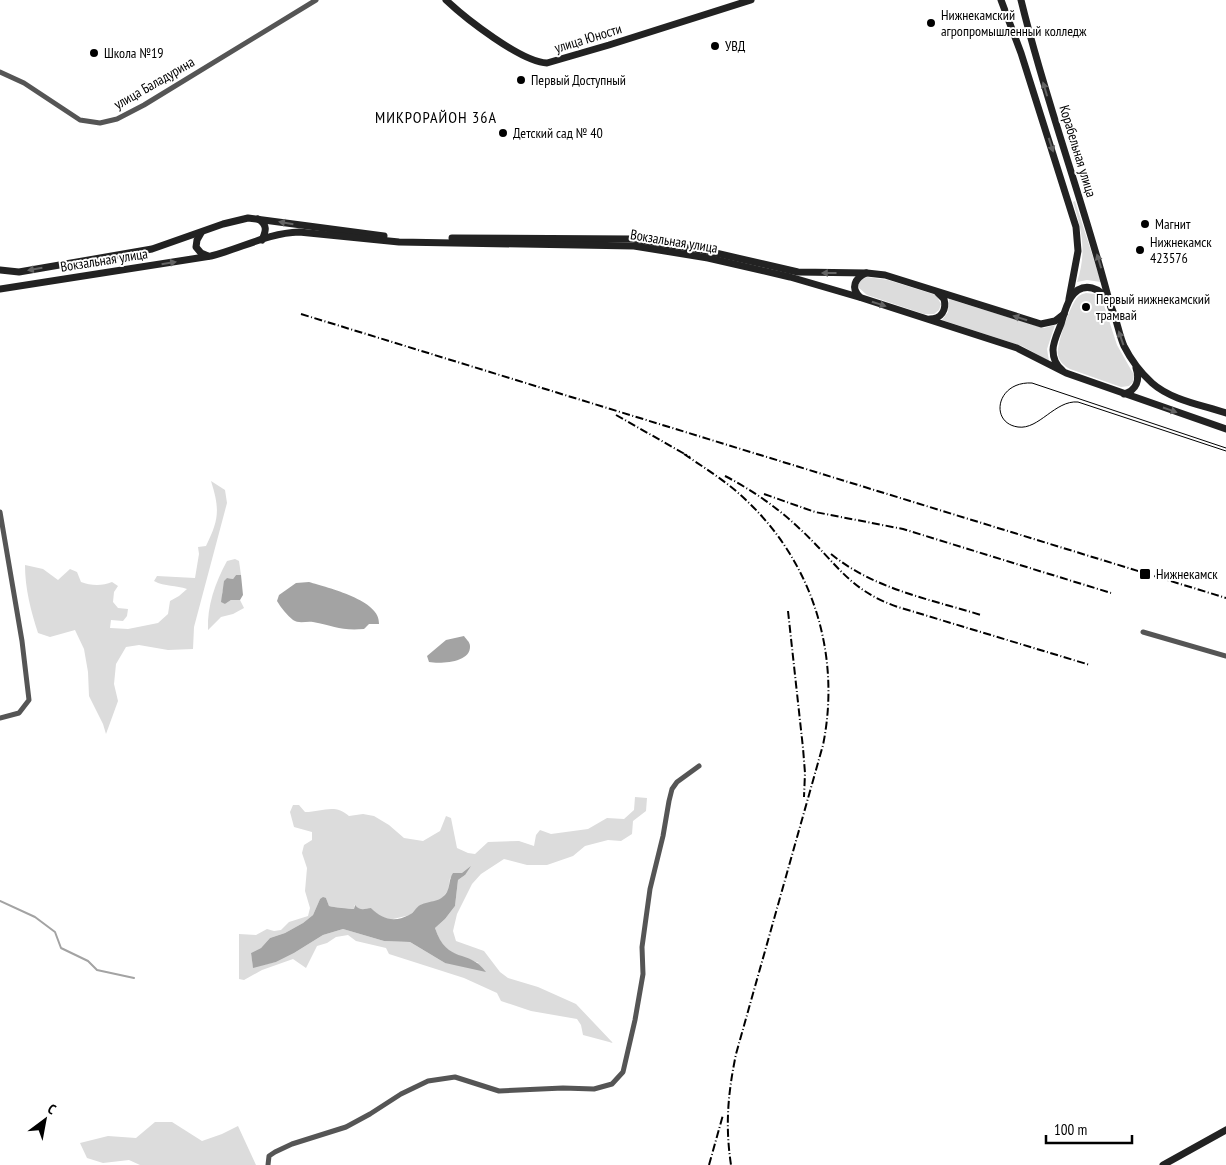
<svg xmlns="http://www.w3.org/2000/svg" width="1226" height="1165" font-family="'PT Sans Narrow',sans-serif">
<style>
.green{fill:#dcdcdc;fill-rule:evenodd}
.water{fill:#a3a3a3}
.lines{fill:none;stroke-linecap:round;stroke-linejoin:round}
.stream{stroke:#a3a3a3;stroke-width:2}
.street{stroke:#555;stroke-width:5}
.secondary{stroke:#222;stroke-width:7}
.tram{stroke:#000;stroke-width:1}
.rail{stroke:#000;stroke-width:2;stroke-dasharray:8 2.5 1 2.5;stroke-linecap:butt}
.oneway{fill:#646464}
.poi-dot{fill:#000;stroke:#fff;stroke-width:2}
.labels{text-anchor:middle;stroke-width:4;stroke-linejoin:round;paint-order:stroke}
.poi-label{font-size:14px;fill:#000;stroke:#fff;text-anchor:start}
.street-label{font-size:14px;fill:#000;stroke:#fff}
.quarter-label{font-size:16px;letter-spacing:1px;fill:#000;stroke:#fff}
</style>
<rect width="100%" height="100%" fill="#fff"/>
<g class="green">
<path d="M1075,201L1101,282L1087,280L1077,282C1087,252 1082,231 1073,202Z"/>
<path d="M867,277L888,280L936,295L941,304L939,310L934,314H924L867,295L858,287C858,282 862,279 867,277Z"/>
<path d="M1086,293L1095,294L1102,299L1117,345L1134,375L1133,382L1129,386L1121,387L1070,369C1064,366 1059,361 1058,355C1056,345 1070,307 1076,299C1079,295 1082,294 1086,293Z"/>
<path d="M949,299L1037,326L1044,328L1055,325L1047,349L1049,361L1022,346L942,320L948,312Z"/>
<path d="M211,481L225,490L227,503L194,627L193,649L168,650L139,645L126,647L116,664L114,684L118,701L106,734L103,724L89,696L88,672L84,649L75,630L50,637L38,633C31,611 25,589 25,565L43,569L58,580L70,569L77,572L81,582C91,586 103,586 112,582L118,586L114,592L113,602L118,608L128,609L127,616L123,621L111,620L110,628L128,629L158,623L168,614L170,601L179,596L187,589C176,585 165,587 154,581L157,576L195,578L199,554L198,547L206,546C219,519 220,510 211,481Z"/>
<path d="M235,559L239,561L241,575H236L233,579L227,578L222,593L225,604L231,600H240L244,608L233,614L221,617L208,630C207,606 215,583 227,561Z"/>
<path d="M635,797L647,798L646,811L633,821L632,834L621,841L608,840L585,846L573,856L547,865H527L504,859L481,874L472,884L457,914L453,931L456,941L484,951L500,972L508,978L538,987L576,1004L613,1043L583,1035L581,1025L577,1019L531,1011L501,1001L497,993L464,978L389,954L386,948L356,941L348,935L336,937L327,943L317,946L306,968L293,959L262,970L244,980L239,979V934L256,935L267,929L274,931L281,930L289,922L308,916L310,908L305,891L307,868L302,853L304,845L312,840V832L294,827L290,812L293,805H299L305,812C322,812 335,803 349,816L363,814L374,816L389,825L404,838L423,841L440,831L446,816L451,818L457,848L468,853L475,854L488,842L519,841L534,846L536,835L540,830L551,834L588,829L607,818L624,819L634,810ZM462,873L465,875L458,880L455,906L445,919L435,928C443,954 456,954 479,963H445L410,942L384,941L343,929L323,935L294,953L276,962L253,967L251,953L261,948L270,938L285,933L303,923L313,915L320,899L326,898L329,906C333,907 350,909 354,909V905L361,910L371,908L379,916L389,920L410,915L420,905L439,901L448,891L450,878Z"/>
<path d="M155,1122H172L202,1141L222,1134L238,1126L256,1165H140L129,1160L103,1163L87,1158L80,1143L108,1136L136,1138Z"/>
</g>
<g class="water">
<path d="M236,575H241L243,595L240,600H231L225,604L221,602L224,581L227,578L233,579Z"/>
<path d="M309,582C328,588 381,600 379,624H369L364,629C341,631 334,626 313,622C306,621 299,624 293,620C287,615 281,608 277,601L279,595L296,583Z"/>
<path d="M464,636C466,639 470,642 470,646C471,663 440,664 429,662L427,656L446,640Z"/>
<path d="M471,866L465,875L458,880L455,906L445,919L435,928C447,965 469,948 486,972L445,963L410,942L384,941L343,929L323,935L294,953L276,962L253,968L251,953L261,948L270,938L285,933L303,923L313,915L320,899L323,897L326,898L329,906C333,907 350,909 354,909L355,905C360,911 364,909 371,908C382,919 394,923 409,915C414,913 416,907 420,905C431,900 440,903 447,892C450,886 449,879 453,873H462Z"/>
</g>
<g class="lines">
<path class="stream" d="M0,901L35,917L55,932L61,948L88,961L97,970L134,978"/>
<g class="street">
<path d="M0,72L24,83L80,120L100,123L117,119L144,105L316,0"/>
<path d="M0,512L22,641L29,700L19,713L0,718"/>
<path d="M1143,632L1226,656"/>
<path d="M268,1165L269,1156L275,1152L292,1144L346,1127L370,1114L401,1094L428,1081L455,1077L499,1091L563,1088L594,1089L612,1084L623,1072L635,1020L643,974L642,947L650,889L663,836L669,801L672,789L677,782L699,766"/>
</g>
<g class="secondary">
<path d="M446,0C465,18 521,62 547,63L609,45L751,0"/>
<path d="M1001,0L1021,53L1076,227L1078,251L1069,299"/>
<path d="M1021,0C1046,104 1085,205 1111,308"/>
<path d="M258,219C268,225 266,231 262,240"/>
<path d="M201,233L197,240L196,247L201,253L208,256"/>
<path d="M452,238L633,239L707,251L798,272L867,273L885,275L1041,324L1055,321L1064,314"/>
<path d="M0,270L19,272L152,249L223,224L248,218L384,236"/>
<path d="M0,289L211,256C240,249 268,233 299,232L399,242L634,246L708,258L790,277L862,298L1017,348L1066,373L1226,429"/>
<path d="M860,297C850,288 855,278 866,273"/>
<path d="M930,319C941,319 947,310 944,299L938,293"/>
<path d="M1062,370C1056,365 1053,358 1053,350C1053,342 1058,332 1061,324C1065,310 1071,283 1092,288C1115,294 1116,329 1124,346C1131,360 1141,373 1152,383C1171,400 1202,405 1226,413"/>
<path d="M1124,394C1137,390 1140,380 1136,368"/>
<path d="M1163,1165L1226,1130"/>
</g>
<path class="tram" d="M1226,448L1032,383C996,381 989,423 1018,427C1039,430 1055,400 1078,402L1226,451"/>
<g class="rail">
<path d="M301,314L1226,598"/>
<path d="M616,415L690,457"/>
<path d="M684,454C706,469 729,483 748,502C814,565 841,657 823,745L736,1054C728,1093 725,1125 731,1165"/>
<path d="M725,476C752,490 778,508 800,529C836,562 848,590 898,607L1090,665"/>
<path d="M764,494L815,512L903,529L1111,593"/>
<path d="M831,554C874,589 929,599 981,615"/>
<path d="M788,611L803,748L805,773L804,797"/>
<path d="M709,1165L723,1115"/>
</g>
</g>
<defs><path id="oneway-solid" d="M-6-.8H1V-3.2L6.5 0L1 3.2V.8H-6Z" transform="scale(1.25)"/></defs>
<g class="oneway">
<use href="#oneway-solid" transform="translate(1045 89) rotate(-107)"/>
<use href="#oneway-solid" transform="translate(1051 145) rotate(72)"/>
<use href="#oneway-solid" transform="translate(286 223) rotate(-170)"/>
<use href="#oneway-solid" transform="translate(1099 261) rotate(-107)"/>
<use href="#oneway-solid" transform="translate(169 263) rotate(-9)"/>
<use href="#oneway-solid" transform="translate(35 269) rotate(170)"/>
<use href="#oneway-solid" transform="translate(829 273) rotate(180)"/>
<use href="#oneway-solid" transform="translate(879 304) rotate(18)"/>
<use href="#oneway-solid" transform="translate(1020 318) rotate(-162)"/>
<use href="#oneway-solid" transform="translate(1121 338) rotate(-109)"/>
<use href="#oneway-solid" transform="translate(1170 410) rotate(19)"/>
</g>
<g class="poi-dot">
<circle cx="931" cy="23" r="5"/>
<circle cx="715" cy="46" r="5"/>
<circle cx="94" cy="53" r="5"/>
<circle cx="521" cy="80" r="5"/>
<circle cx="503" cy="133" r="5"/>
<circle cx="1145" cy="224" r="5"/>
<circle cx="1140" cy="250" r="5"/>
<circle cx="1086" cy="307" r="5"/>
<rect x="1139" y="568" width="12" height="12" rx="2.5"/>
</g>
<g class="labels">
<g class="poi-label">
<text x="941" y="20">Нижнекамский<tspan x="941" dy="16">агропромышленный колледж</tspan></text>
<text x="725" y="51">УВД</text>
<text x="104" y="58">Школа №19</text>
<text x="531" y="85">Первый Доступный</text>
<text x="513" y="138">Детский сад № 40</text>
<text x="1155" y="229">Магнит</text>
<text x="1150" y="247">Нижнекамск<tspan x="1150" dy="16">423576</tspan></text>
<text x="1096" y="304">Первый нижнекамский<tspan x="1096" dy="16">трамвай</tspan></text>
<text x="1156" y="579">Нижнекамск</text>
</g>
<g class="street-label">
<text transform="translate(588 38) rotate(-17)" y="5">улица Юности</text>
<text transform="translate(154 83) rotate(-30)" y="5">улица Баладурина</text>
<text transform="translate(1078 151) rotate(73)" y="5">Корабельная улица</text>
<text transform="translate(674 241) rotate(9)" y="5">Вокзальная улица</text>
<text transform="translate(104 260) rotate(-9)" y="5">Вокзальная улица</text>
</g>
<g class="quarter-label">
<text x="436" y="123">МИКРОРАЙОН 36А</text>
</g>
</g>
<g transform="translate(45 1120) rotate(32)" stroke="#ffffff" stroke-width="4" paint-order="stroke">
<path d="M0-4L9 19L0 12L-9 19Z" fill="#000000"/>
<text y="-8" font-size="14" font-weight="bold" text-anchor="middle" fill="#000000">С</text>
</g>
<path d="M1046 1135v8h86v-8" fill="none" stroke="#000000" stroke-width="2.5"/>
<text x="1054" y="1135" font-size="15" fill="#000000" stroke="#ffffff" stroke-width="4" paint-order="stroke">100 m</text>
</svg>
